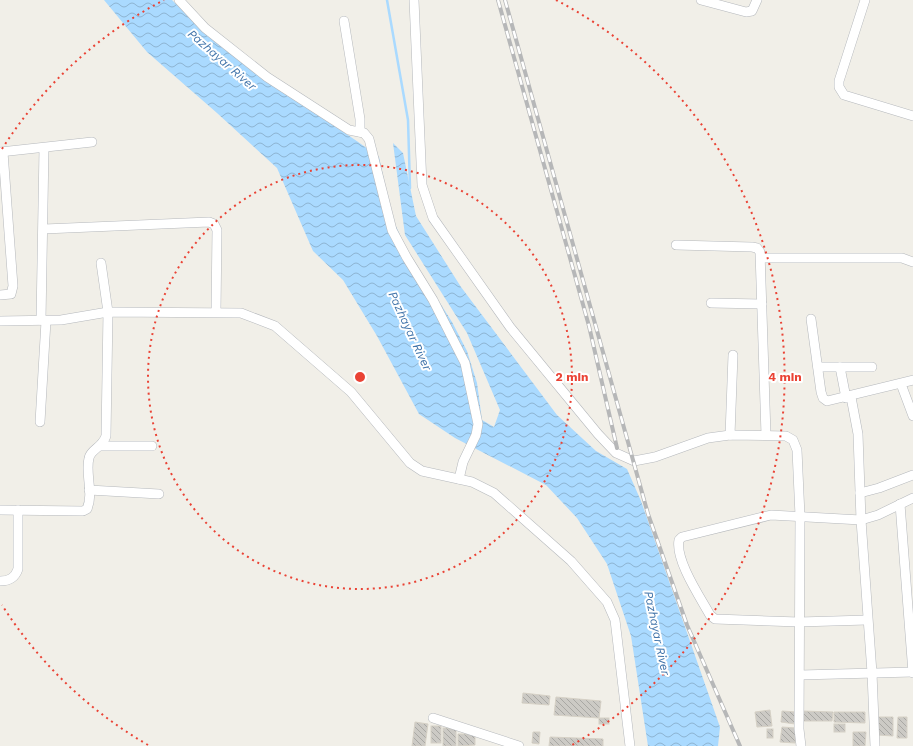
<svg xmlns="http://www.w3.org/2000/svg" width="913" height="746" font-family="'Work Sans',sans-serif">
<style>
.water{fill:url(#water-waves)}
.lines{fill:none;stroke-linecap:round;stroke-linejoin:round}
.stream{stroke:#aadaff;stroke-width:2.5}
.building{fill:url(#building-back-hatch);stroke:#d6d1c6}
.minor-casing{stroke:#b5b8bc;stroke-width:10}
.minor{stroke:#fff;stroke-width:9}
.rail-casing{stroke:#b6b7b8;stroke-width:4}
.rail{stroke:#fff;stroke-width:2.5;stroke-dasharray:8;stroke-linecap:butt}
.ring{fill:none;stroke:#ea4335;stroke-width:2;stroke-dasharray:2 4}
.labels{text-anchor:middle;stroke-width:4;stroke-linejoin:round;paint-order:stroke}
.water-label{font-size:12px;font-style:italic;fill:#4174aa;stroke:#fff}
.centre{fill:#ea4335;stroke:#fff;stroke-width:2}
.ring-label{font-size:12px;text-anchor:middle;font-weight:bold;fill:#ea4335;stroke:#fff;stroke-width:4;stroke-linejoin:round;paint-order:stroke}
</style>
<defs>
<pattern id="water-waves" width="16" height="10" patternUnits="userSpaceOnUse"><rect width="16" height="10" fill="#aadaff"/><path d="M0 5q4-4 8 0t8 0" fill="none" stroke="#8eb4d2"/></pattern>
<pattern id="building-back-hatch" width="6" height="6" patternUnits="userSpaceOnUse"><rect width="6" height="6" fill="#cccac5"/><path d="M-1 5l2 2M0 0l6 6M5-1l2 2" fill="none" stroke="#a9a8a4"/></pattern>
</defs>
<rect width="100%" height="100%" fill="#f1efe8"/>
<path class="water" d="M104,0H172C208,35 246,67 288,95C318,116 350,135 379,157L392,218L409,254L452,322L467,351L477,383L482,420L494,427L500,410L467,333L405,235L393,143L403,153L416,216L461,287L557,415L596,451L627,469L641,501L720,727L718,746H648L631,636L607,564L577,518L546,485L455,438L419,414L377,336L343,280L313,251L277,168L217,113L147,52Z"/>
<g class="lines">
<path class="stream" d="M387,0L408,120L410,188"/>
</g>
<g class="building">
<path d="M523,693L550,696L549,705L522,703Z"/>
<path d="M556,697L601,701L599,718L554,715Z"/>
<path d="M770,710L772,726L757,727L755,712Z"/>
<path d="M782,711L796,712L795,724L781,722Z"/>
<path d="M802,711L833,712L832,721H802Z"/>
<path d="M834,712H865V723L834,722Z"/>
<path d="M877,717H893V736L877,735Z"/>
<path d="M898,717H907V738H897Z"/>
<rect x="599" y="718" width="10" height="6"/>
<path d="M415,722L428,724L425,746H412Z"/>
<rect x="834" y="724" width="11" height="8"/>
<rect x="431" y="726" width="10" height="17"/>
<path d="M782,727L796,728L795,743L780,742Z"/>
<rect x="443" y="728" width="13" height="18"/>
<rect x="767" y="729" width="6" height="9"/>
<path d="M533,732H540L539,744L532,743Z"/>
<path d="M853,732H866L865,746H853Z"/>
<path d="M458,734H475V745L458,746Z"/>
<path d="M550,737L603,739V746H549Z"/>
</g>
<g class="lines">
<defs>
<g id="minor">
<path d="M179,0L205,28L267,77L349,130L364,133L369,139L392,230L407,258L433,300L465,363L478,424L476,435L463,462L459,479"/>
<path d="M414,0L422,185L433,218L510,327L598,434L616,453L634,461L655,457L708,438L730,435L786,436L793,440L797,450L800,516L799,729L801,746"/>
<path d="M701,0L746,12L752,11L757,0"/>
<path d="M865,0L839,81V87L844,95L913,116"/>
<path d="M344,21L360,119V132"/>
<path d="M0,152L92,142"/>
<path d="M44,229L209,222L214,224L217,230L216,312"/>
<path d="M676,245L752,247L757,248L760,252L766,435"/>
<path d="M761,258H902L913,262"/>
<path d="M0,295L11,294L13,286L3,152"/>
<path d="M711,303L762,304"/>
<path d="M811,319L821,392L823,398L827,401L913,380"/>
<path d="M41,320L44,148"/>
<path d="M0,321L61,320L108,312L241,313L275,326L351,392L410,463L422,471L472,482L494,493L571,561L607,602L615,620L630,746"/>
<path d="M818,367H872"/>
<path d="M840,367L846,398"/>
<path d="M901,384L913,416"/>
<path d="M851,397L858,434L861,520L872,673L875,746"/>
<path d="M40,422L46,321"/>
<path d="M730,435L733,355"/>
<path d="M101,446H152"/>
<path d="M89,490L159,494"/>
<path d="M860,493L879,488L913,475"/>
<path d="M900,504L913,673"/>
<path d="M0,510L83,511L87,509C94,493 85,474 89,458C91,449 102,448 106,436L108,312L101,263"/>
<path d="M0,581C9,581 15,578 18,569V510"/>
<path d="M867,620L799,622L715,619L710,615C700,597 675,560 679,540L682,537L771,515L861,520L878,515L913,498"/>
<path d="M800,675L913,672"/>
<path d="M433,718L519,746"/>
</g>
</defs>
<use href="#minor" class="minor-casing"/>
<use href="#minor" class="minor"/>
<defs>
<g id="rail">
<path d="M498,0L589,326L617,448"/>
<path d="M505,0L648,514L687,625L740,746"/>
</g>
</defs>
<use href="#rail" class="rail-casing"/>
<use href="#rail" class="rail"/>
</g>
<g class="ring">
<circle cx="360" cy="377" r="212"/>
<path d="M148 745A425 425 0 0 1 2 605M2 149A425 425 0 0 1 164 0M556 0A425 425 0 0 1 572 745"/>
</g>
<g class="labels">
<g class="water-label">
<text transform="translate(222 60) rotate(41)" y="4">Pazhayar River</text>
<text transform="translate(410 331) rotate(65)" y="4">Pazhayar River</text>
<text transform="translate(657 633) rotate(78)" y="4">Pazhayar River</text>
</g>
</g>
<circle cx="360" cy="377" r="6" class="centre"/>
<g class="ring-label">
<text x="572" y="381">2 min</text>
<text x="785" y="381">4 min</text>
</g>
</svg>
